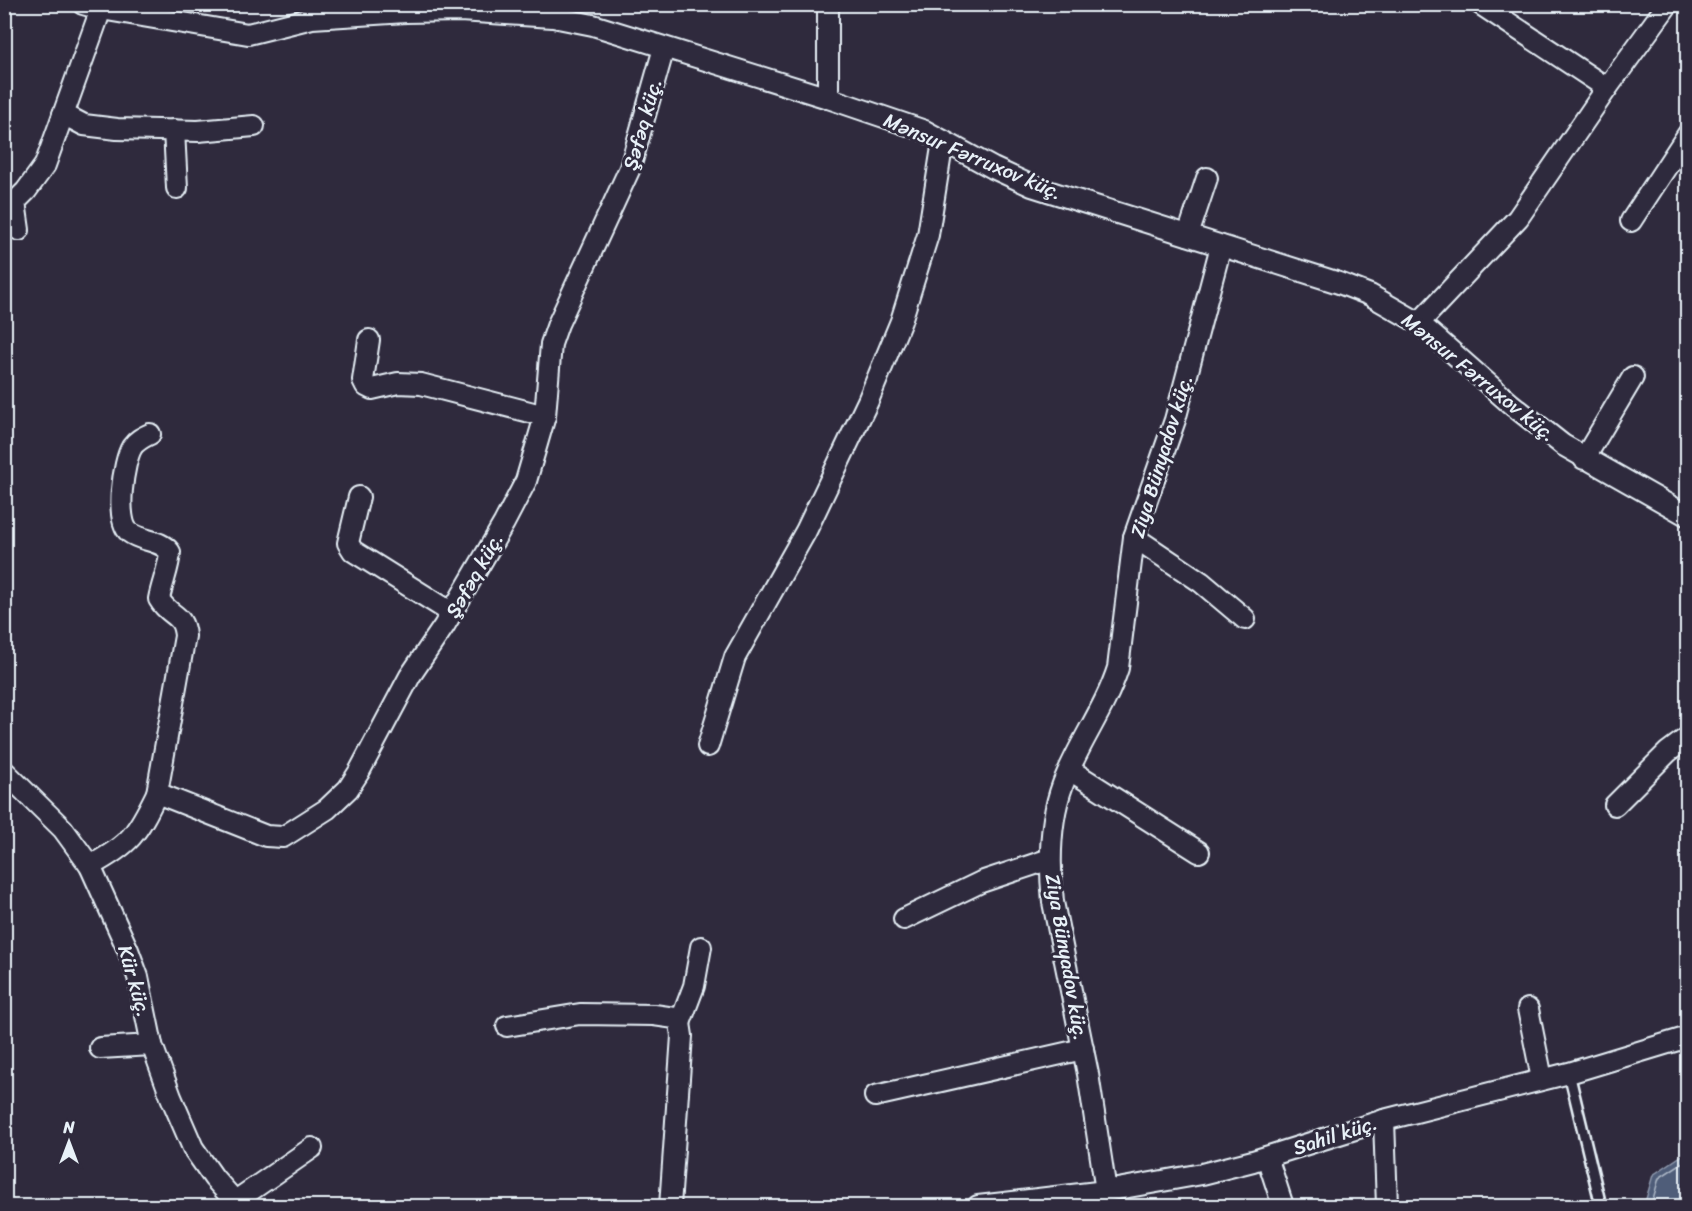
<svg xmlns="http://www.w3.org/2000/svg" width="1692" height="1211" font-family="Sriracha,sans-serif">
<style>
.water{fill:#505d79;stroke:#8d98ac;stroke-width:1.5}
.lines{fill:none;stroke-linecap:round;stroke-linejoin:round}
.shore{stroke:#abb6c5;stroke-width:1.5}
.service-casing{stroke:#e8f1f8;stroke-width:14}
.minor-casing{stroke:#e8f1f8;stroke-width:24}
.service{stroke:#2f2a3d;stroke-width:9}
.minor{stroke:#2f2a3d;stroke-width:20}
.labels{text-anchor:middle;stroke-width:6;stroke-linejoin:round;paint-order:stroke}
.street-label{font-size:20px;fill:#e8f1f8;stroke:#2f2a3d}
</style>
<rect width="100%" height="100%" fill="#2f2a3d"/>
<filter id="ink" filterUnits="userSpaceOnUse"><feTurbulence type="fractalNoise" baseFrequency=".0167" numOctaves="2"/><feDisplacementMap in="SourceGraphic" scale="12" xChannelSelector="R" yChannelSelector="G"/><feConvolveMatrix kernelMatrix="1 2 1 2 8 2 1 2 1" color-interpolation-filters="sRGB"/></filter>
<g filter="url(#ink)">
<path class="water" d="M1687,1152V1206H1644L1653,1175Z"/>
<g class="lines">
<path class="shore" d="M1651,1206L1659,1178L1688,1159"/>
<defs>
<path id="service" d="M1569,1073L1601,1206"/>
<g id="minor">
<path d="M83,4L101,9L248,34L312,18L406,12L460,11L553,17L593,25L828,98L925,131L993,168L1032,186L1339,283L1370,295L1419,323L1511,404L1563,445L1688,516"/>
<path d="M1480,4L1607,88"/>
<path d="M828,98V4"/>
<path d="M63,114L84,125L117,129L198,131L254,126"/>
<path d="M174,130L177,188"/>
<path d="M1631,221L1688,134"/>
<path d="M19,230L15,202L26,191L45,165L101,9"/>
<path d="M1188,235L1207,178"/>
<path d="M1419,323L1518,218L1607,88L1668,4"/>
<path d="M369,340L363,380L366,386L372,389L398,383L421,384L545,416"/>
<path d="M150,434C142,438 137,440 132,447C123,462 115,520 129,532C142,542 160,539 170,552C169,568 162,583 159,599C170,618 183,612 185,636L157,793"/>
<path d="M1584,459L1633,377"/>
<path d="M359,497L348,543L353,551L452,613"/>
<path d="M1134,537L1201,582L1245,619"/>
<path d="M708,746L735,657L806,531L868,401L901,321L928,235L943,141"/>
<path d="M1070,770L1199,852"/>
<path d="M4,771L63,829L90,866L128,950L138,977L152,1045L171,1097L193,1148L214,1178L239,1206"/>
<path d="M1615,805L1668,752L1688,737"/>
<path d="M90,866C131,844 137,834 157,793L266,836L283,837L327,809L348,789L359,772L410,676L444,626L504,523L526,481L536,447L545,416L551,344L558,324L630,168L664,48"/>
<path d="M904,919L981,882L1050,859"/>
<path d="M1528,1009L1542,1079"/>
<path d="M680,1023L694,986L701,947"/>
<path d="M507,1026L580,1014L654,1015L675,1018L680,1023L682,1036L670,1206"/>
<path d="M100,1048L152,1045"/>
<path d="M875,1096L1083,1049"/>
<path d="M1384,1120L1387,1206"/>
<path d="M1267,1157L1283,1206"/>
<path d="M1106,1191L1088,1074L1053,902C1049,863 1049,821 1063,784C1078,744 1105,709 1118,668L1134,537L1175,420L1221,246"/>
<path d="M234,1202L312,1148"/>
<path d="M978,1206L1106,1191L1202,1174L1253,1161L1384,1120L1569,1073L1688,1037"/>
</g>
</defs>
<use href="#service" class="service-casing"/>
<use href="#minor" class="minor-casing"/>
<use href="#service" class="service"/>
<use href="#minor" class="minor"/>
</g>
</g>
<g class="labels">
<g class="street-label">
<text transform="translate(642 124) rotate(-74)" y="7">Şəfəq küç.</text>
<text transform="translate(973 156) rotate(23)" y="7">Mənsur Fərruxov küç.</text>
<text transform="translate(1479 377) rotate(39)" y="7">Mənsur Fərruxov küç.</text>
<text transform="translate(1161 456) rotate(-73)" y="7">Ziya Bünyadov küç.</text>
<text transform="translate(474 575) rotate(-60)" y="7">Şəfəq küç.</text>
<text transform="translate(1067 957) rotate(80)" y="7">Ziya Bünyadov küç.</text>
<text transform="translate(135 981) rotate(74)" y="7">Kür küç.</text>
<text transform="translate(1335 1135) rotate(-18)" y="7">Sahil küç.</text>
</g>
</g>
<rect width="1692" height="1211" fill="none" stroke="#2f2a3d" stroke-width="24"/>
<rect x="12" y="12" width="1668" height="1187" fill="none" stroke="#e8f1f8" stroke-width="2" filter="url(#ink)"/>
<g transform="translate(69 1142)" stroke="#2f2a3d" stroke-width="4.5" paint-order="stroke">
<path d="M0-4.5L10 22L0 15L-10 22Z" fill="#e8f1f8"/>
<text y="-9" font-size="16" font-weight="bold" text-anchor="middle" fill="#e8f1f8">N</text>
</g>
</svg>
